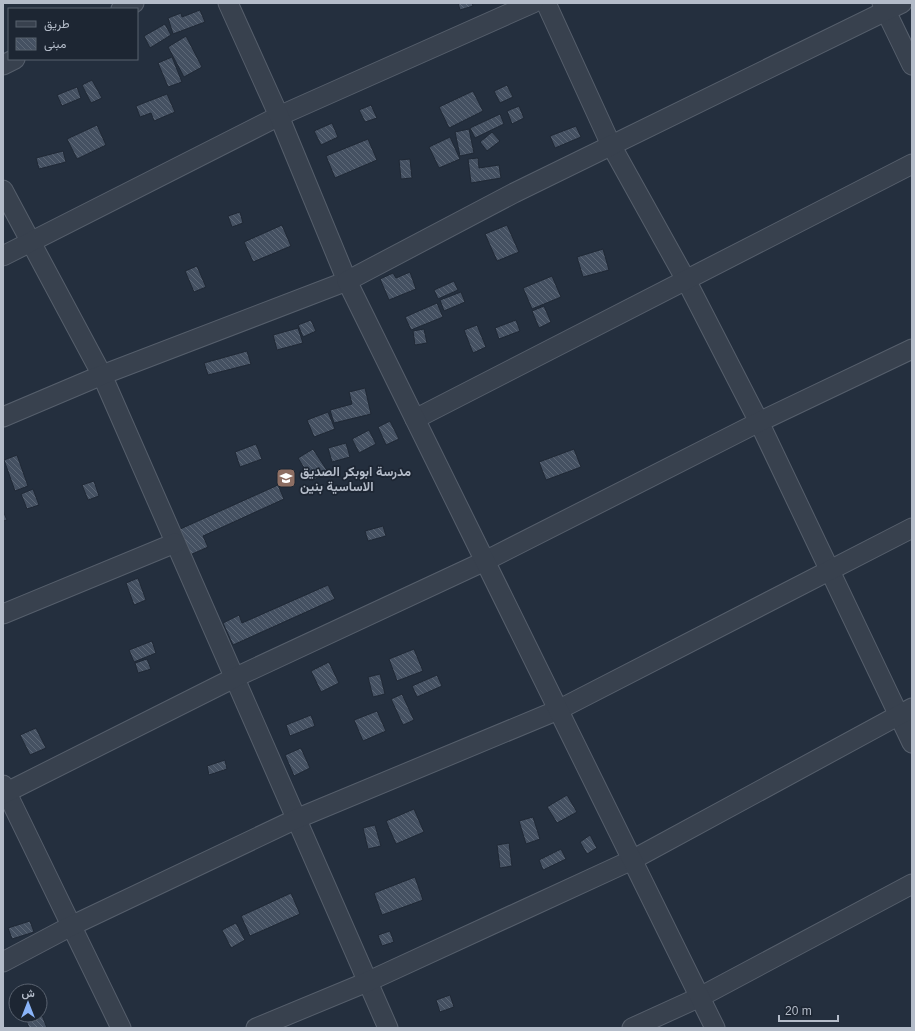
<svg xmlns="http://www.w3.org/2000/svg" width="915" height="1031" font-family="Helvetica,Vazirmatn,sans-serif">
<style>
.building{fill:url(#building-back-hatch);stroke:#1f2835}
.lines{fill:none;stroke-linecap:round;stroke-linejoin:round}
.minor-casing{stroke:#565f6c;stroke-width:21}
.minor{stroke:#38414e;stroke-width:19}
.labels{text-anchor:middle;stroke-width:3.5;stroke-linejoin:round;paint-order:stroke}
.poi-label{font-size:13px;font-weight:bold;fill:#b4bcc9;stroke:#1d2633;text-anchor:start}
</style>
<defs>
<pattern id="building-back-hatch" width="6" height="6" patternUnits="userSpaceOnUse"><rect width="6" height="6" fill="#455162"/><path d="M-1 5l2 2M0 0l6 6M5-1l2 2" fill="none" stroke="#5d6877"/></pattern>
</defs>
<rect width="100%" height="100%" fill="#242f3e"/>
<g class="building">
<path d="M458,3H472L473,6L460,10Z"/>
<path d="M200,10L205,22L173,34L168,18L181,13L182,17Z"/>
<path d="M165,24L171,35L150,48L144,36Z"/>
<path d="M186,36L202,67L184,77L168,47Z"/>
<path d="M172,57L182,82L168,87L158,63Z"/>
<path d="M92,80L102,98L91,103L82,85Z"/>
<path d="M507,85L513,97L500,103L494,91Z"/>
<path d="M77,87L81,98L62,106L57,95Z"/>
<path d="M473,91L483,111L449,128L439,107Z"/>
<path d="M167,94L175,112L154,121L151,113L140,117L136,106Z"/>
<path d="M371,105L377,118L365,122L359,110Z"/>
<path d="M519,106L524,118L512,124L507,111Z"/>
<path d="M500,114L504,124L475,138L470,128Z"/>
<path d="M332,123L338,137L321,145L314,131Z"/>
<path d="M97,125L106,145L77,159L67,139Z"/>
<path d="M576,126L581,137L555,148L550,136Z"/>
<path d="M469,129L474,153L460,156L455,132Z"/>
<path d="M492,132L500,141L487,151L480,142Z"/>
<path d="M450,137L460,159L439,168L429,147Z"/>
<path d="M368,139L377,160L335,178L326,156Z"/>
<path d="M63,151L66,162L39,169L36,158Z"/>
<path d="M478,158L479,168L499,165L501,178L471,183L468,159Z"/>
<path d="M410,159L412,178L401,179L399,160Z"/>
<path d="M240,212L243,223L232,227L228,216Z"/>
<path d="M282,225L291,246L253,262L244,242Z"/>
<path d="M507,225L519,252L497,261L485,234Z"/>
<path d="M603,249L609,270L583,277L577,257Z"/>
<path d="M197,266L206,287L194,292L185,271Z"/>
<path d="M410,272L416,289L389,300L380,279L393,273L396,278Z"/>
<path d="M552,276L561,297L532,309L523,288Z"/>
<path d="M454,281L458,290L438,299L434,290Z"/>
<path d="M461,292L465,302L444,311L440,300Z"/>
<path d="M437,303L443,317L411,330L405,317Z"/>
<path d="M544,306L551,322L539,328L532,311Z"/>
<path d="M311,320L316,331L303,337L298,325Z"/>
<path d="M516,320L520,331L499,339L495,328Z"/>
<path d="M477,325L486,347L473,353L464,330Z"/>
<path d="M298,328L303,343L277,350L273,335Z"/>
<path d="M424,329L427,343L415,345L413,331Z"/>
<path d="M247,351L251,364L208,375L204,363Z"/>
<path d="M365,388L371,414L334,423L330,410L352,404L349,392Z"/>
<path d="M328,412L335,429L314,437L307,420Z"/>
<path d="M390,421L399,439L386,445L378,427Z"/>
<path d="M369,430L376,444L359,453L352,439Z"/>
<path d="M346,443L350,457L332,462L328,448Z"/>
<path d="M256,444L262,459L240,467L235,452Z"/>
<path d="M313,449L328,472L312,481L298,458Z"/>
<path d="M574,449L581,467L546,480L539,462Z"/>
<path d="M17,455L28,486L15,491L4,460Z"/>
<path d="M94,481L99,496L88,500L82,485Z"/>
<path d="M278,485L284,499L203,536L208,547L190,555L178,530Z"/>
<path d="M33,489L39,505L27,509L21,494Z"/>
<path d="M3,511L7,520L3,521Z"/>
<path d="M383,526L386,536L368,541L365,531Z"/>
<path d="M138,578L146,600L134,605L126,583Z"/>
<path d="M328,585L335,599L233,645L223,623L239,615L242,623Z"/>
<path d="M152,641L156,653L134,662L129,650Z"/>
<path d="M414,649L423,671L397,681L389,659Z"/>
<path d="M147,659L151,669L138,673L135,663Z"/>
<path d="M329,662L339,683L321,692L311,671Z"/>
<path d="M380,674L385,694L373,697L368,677Z"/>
<path d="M437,675L442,686L417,697L412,686Z"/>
<path d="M402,694L414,720L403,725L391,699Z"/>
<path d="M377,711L386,731L363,741L354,720Z"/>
<path d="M311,715L315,726L290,736L286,725Z"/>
<path d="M36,728L46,748L30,755L20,735Z"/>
<path d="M301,748L310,768L294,776L285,755Z"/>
<path d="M225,760L227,769L209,775L207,766Z"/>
<path d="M567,795L577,812L557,823L547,807Z"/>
<path d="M414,809L424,832L396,844L386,821Z"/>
<path d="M533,817L540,839L526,844L519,821Z"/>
<path d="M375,825L381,846L368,849L363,828Z"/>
<path d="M590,835L597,848L587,854L580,842Z"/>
<path d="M509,843L512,866L500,868L497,845Z"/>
<path d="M561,849L566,859L543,870L539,860Z"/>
<path d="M415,877L423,900L382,915L374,893Z"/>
<path d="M291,893L300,914L250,936L241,916Z"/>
<path d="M30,921L34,932L12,939L8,928Z"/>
<path d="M236,923L245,940L231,948L222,930Z"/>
<path d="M390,931L394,942L382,946L378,935Z"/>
<path d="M30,985L32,991H16V997L14,992Z"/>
<path d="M450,995L454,1007L440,1012L436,1000Z"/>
<path d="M40,1010L47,1028H29L24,1015H40Z"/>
</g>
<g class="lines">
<defs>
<g id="minor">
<path d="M546,3L611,145L686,280L759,422L912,743"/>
<path d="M882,3L912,65"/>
<path d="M121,9L134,3"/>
<path d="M3,65L15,59"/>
<path d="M3,190L102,375L388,1028"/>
<path d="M3,256L279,116L533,3"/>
<path d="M3,417L102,375L347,281L279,116L228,3"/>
<path d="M415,419L912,164"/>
<path d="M3,614L175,543"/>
<path d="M3,785L121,1028"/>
<path d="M3,794L234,678L485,561L759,422L912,349"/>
<path d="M3,962L71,926L296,819L558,710L912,528"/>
<path d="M256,1028L367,982L632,860L912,708"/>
<path d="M632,1028L700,997L912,884"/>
<path d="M715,1028L347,281L514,193L902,3"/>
</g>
</defs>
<use href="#minor" class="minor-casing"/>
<use href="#minor" class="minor"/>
</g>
<defs>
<symbol id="university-square" viewBox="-11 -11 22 22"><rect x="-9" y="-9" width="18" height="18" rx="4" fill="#8d6e63" stroke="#1d2633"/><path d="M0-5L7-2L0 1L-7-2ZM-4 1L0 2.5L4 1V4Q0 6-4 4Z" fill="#fff"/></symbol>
</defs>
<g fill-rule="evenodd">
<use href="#university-square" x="275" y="467" width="22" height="22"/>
</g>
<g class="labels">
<g class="poi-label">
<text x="300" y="476">مدرسة ابوبكر الصديق<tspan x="300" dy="15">الاساسية بنين</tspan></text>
</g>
</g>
<rect width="915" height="1031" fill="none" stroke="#b4bcc9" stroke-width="8"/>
<rect x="8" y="8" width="130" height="52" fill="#1d2633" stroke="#59626f"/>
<rect x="16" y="21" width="20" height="6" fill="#38414e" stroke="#59626f"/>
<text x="44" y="28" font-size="12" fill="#b4bcc9">طريق</text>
<rect x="16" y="38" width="20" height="12" fill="url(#building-back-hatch)" stroke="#59626f"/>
<text x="44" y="48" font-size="12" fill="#b4bcc9">مبنى</text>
<g transform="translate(28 1003)"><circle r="19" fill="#1d2633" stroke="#59626f"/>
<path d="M0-3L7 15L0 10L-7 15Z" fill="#8ab4f8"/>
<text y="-6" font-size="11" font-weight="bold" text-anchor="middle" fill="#b4bcc9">ش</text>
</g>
<path d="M779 1015v6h59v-6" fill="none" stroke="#b4bcc9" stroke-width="2"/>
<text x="785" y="1015" font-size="12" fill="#b4bcc9" stroke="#1d2633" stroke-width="3" paint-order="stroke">20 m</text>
</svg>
